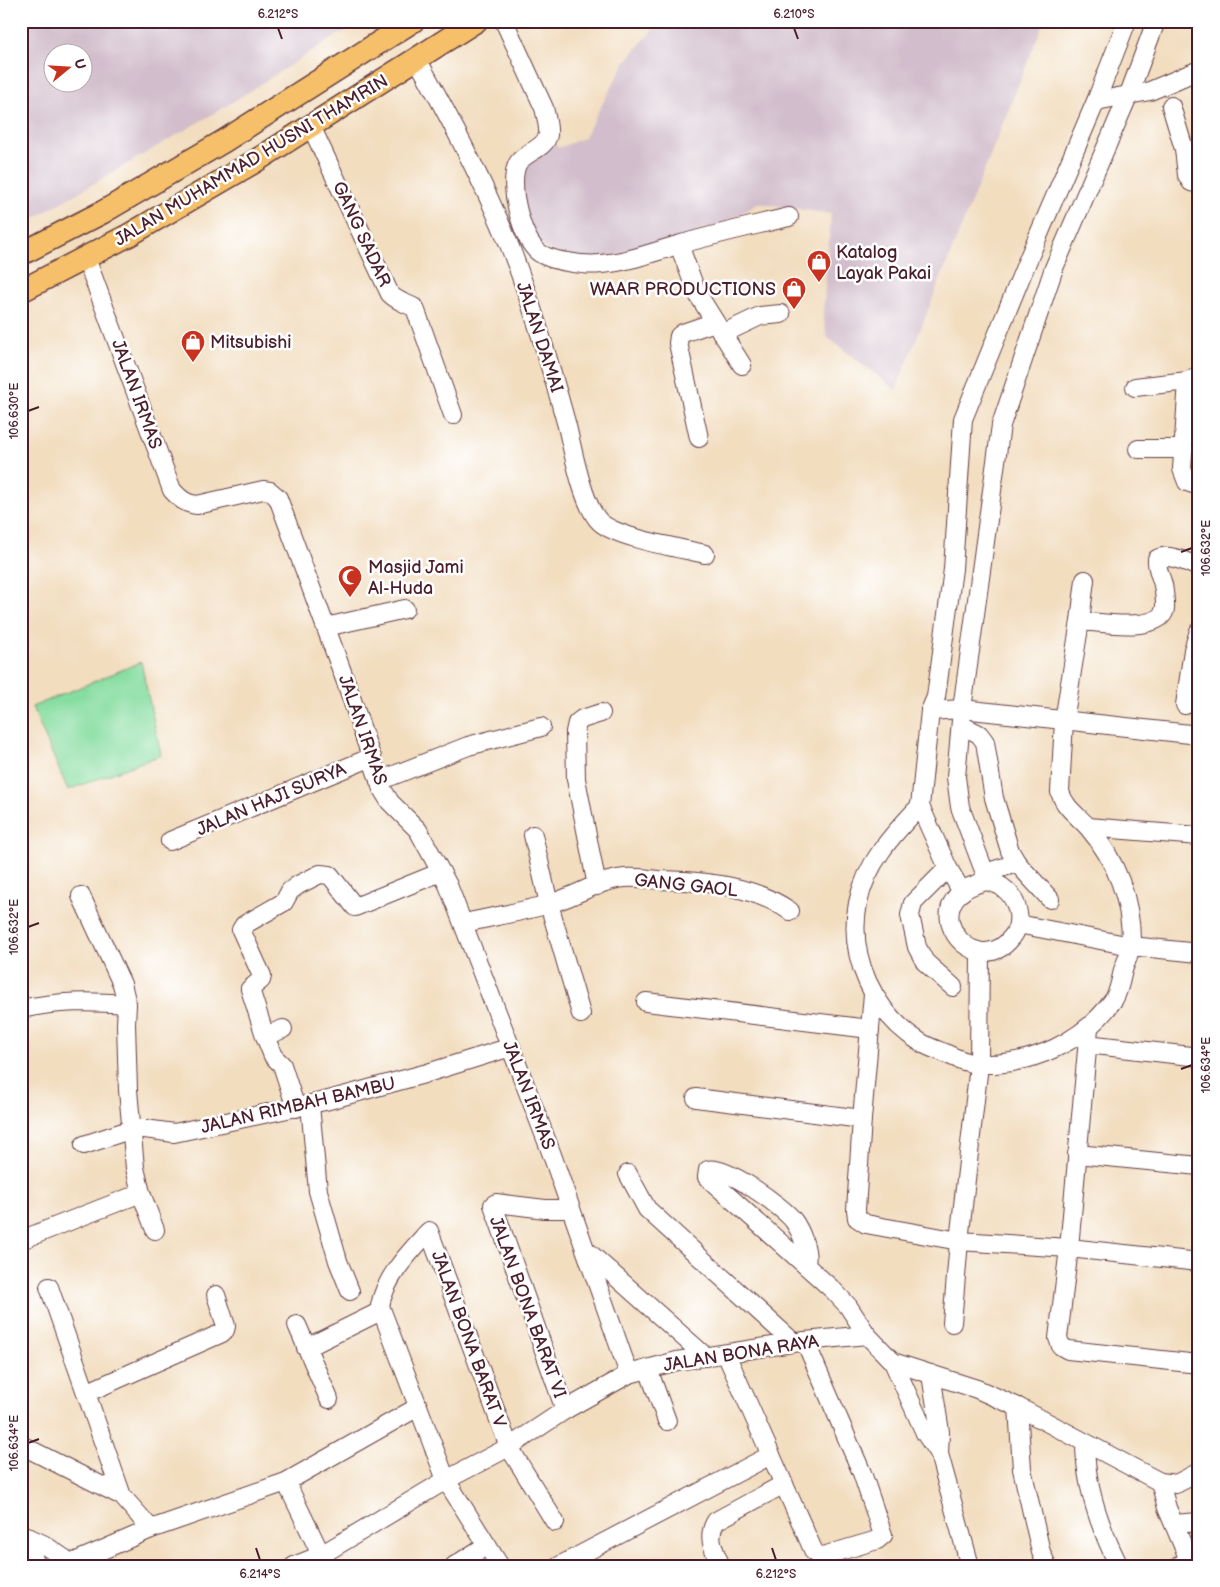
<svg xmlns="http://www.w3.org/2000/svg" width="1220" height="1587" font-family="'Balsamiq Sans',sans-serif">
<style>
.industrial{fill:#d1bdcb;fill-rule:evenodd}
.green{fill:#86dda0;stroke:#687e66}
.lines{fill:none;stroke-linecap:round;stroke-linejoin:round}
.minor-casing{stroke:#633c41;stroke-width:20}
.major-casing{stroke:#633c41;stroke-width:25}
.minor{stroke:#fff;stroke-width:18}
.major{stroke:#f6c06b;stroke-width:22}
.ticks{fill:none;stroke:#4a1f2b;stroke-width:2}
.labels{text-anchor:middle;stroke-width:5;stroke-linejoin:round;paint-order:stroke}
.street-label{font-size:18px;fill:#4a1f2b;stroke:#fff}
.poi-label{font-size:18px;fill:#4a1f2b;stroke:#fff;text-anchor:start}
.neatline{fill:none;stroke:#4a1f2b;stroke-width:2}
.ticks-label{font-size:12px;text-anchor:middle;fill:#4a1f2b}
</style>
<rect width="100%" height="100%" fill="#fff"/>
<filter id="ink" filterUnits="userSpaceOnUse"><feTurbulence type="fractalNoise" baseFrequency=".02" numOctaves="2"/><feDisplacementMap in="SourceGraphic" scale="10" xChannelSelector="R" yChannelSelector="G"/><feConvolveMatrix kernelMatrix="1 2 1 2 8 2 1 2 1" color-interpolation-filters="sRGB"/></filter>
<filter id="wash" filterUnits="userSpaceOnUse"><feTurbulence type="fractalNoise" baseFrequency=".0096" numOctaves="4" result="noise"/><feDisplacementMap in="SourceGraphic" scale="20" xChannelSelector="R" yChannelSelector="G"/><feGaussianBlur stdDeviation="1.12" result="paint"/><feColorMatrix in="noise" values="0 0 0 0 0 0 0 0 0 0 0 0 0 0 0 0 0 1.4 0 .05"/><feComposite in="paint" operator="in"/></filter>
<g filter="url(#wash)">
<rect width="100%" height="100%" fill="#f2ddbf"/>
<g class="industrial">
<path d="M21,21H360L228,105L21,226ZM52,52H82V82H52Z"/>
<path d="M660,21H1044L896,390L827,337L823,314L831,214L759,203L726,222L688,236L602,259L569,257L545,248L535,238L520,190L524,168L553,140L558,148L584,138L625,62Z"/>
</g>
<path class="green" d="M141,662L161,755L68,790L32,707Z"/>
</g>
<g filter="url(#ink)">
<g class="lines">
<defs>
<g id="minor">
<path d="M504,21L544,108C546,116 549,127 548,135C545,149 525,152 518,163C513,171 514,188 515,197C518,214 524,237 536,250C546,261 586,266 601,264C628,262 653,252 678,245C715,234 752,226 789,217"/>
<path d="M417,59C450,118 482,179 508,242C532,302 550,364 567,426C573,451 583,506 600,522C617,538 679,548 705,554"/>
<path d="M1096,101L1150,91L1199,70"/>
<path d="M1171,106L1184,149L1187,175L1191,182L1199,184"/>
<path d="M311,126L390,294C398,302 406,303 415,308L453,415"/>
<path d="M679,245L697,293L742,365"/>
<path d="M86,258L172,490C180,499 186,504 197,505L263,490L270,491L278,498L347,685L382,789L390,802L418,830L448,885L551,1152L629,1374"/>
<path d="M722,334L760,316L781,314"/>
<path d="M1188,381L1182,469L1187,482L1199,486"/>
<path d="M1135,387L1188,381L1199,375"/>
<path d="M699,438L678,343L679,336L683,333L715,322"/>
<path d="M1138,449H1184"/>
<path d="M1080,621C1099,622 1168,635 1165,604C1165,598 1164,591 1163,585C1161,576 1156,568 1157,559C1168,552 1188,563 1199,567"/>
<path d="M326,627L405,609"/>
<path d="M1185,705L1193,650L1199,631"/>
<path d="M930,711L962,709L1199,735"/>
<path d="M961,725L979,734L985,742L994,798L1010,851L1017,863L1050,899"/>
<path d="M379,781L468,746L541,727"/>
<path d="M920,806C893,834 866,863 858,903C847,957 874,1013 920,1042C928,1047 937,1050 945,1053C955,1058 969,1064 980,1064C1031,1066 1085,1041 1114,999C1119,991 1121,979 1123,970C1126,962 1130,953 1131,945C1132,901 1116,860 1088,827C1077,815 1065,808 1060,792L1064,721L1080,621L1085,580"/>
<path d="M1088,827L1199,836"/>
<path d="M533,835L549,904L581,1014"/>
<path d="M170,841L372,757"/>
<path d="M948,868L913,903L910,915L917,947L925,962L953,987"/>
<path d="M985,873L1017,863"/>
<path d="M988,881L960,807L956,777L962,709L1001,425L1054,268L1129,94L1156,21"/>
<path d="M988,881C992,883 998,884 1002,887C1018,898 1024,922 1012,937C973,987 907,897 988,881Z"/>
<path d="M597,886L576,779L575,732L577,723L582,719L601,713"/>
<path d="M962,892L948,868L920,806L930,711L936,697L953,569L963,419L1027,262L1096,101L1127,21"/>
<path d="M81,896L122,984L127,1004L126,1024L128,1090L135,1168L141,1193L155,1230"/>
<path d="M464,923C492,917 521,912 549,904C574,897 599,880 625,878C636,877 648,879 659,880C704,881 752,885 790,911"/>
<path d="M1018,924L1131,946L1199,953"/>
<path d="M873,994L862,1119L856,1210L857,1218L866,1224L959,1241L1069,1248L1199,1262"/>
<path d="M646,1002L870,1029"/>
<path d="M21,1009C59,1001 89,1001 127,1004"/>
<path d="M1089,1028L1069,1248L1058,1338L1061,1346L1068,1350L1199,1364"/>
<path d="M283,1029L265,1036L273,1056L282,1065L296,1108"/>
<path d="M265,1036L250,989L261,980L262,976L241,930L244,925L284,902L290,891L298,885L320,874L330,875L355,907L441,872"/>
<path d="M1087,1044L1199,1057"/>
<path d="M696,1098L862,1119"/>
<path d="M310,1105L318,1191L338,1261L350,1291"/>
<path d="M84,1145L132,1129H145L174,1133L325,1101L424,1074L511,1047"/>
<path d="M1077,1154L1199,1166"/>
<path d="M628,1174L647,1209L794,1343"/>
<path d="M21,1240L141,1193"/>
<path d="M587,1251L706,1357"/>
<path d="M806,1264C809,1251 801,1231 793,1220C783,1207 724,1164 708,1170L707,1177L833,1290L848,1306L867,1335"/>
<path d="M49,1287L122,1496"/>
<path d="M952,1323L959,1241L979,1065L980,952"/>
<path d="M297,1325L329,1399"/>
<path d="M306,1348L381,1311"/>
<path d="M726,1354L814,1552L817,1555L823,1556L877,1540L883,1535L862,1473L805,1341"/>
<path d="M893,1362L925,1433L939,1454"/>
<path d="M648,1369L667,1421"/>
<path d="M931,1374L940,1432L939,1454L970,1566"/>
<path d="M86,1393L222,1333L225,1330L226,1326L216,1295"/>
<path d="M1018,1407L1022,1469L1041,1552L1047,1566"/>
<path d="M565,1410L493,1205L496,1203L545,1209H570"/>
<path d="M1085,1443C1085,1485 1100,1528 1119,1566"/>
<path d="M21,1445L122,1496L151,1529"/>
<path d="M286,1482L326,1565"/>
<path d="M1160,1482L1167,1508L1187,1555L1186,1561L1179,1566"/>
<path d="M1174,1524L1199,1522"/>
<path d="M21,1534L43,1544L75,1566"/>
<path d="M27,1536L36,1566"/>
<path d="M72,1563L151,1529L286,1482L418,1407"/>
<path d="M294,1566L321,1555L446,1480L509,1447L565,1410L629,1374L677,1361L805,1341L867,1335L893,1362L977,1389L1018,1407L1160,1482L1176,1484L1199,1472"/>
<path d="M454,1566L487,1545"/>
<path d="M500,1566L446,1480L380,1306C385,1277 410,1252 429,1231L509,1447L555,1522"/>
<path d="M559,1566L771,1455"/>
<path d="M721,1566C714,1550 706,1537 716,1521L784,1484"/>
</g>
<g id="major">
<path d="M21,254L103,212L224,141L413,21"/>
<path d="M21,291L129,235L254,162L476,21"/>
</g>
</defs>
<use href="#minor" class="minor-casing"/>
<use href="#major" class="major-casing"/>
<use href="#minor" class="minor"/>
<use href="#major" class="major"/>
</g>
</g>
<path class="ticks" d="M278,28L282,39M794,28L798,39M28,411L39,407M1181,552L1192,548M28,927L39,923M1181,1069L1192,1065M28,1443L39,1439M256,1548L260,1560M772,1548L776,1560"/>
<defs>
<symbol id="shop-pin" viewBox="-11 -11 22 30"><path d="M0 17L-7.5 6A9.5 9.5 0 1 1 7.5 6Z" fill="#c8321e" stroke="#fff"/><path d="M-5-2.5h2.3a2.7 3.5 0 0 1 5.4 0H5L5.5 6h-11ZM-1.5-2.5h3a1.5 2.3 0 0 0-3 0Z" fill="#fff"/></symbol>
<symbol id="mosque-pin" viewBox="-11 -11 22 30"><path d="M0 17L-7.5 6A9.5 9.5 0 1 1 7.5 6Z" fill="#c8321e" stroke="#fff"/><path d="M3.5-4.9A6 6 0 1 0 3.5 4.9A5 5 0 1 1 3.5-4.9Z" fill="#fff"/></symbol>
</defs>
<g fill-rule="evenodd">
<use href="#shop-pin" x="805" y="248" width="28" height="38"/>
<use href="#shop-pin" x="780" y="275" width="28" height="38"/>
<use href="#shop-pin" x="179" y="328" width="28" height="38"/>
<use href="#mosque-pin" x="336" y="563" width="28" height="38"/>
</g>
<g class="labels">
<g class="street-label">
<text transform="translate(251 160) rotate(-31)" y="6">JALAN MUHAMMAD HUSNI THAMRIN</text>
<text transform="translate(362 234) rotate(65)" y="6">GANG SADAR</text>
<text transform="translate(540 337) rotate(72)" y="6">JALAN DAMAI</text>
<text transform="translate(137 394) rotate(70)" y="6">JALAN IRMAS</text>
<text transform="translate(363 730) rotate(71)" y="6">JALAN IRMAS</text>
<text transform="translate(271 799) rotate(-23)" y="6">JALAN HAJI SURYA</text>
<text transform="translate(686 885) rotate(6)" y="6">GANG GAOL</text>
<text transform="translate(529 1095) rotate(69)" y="6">JALAN IRMAS</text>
<text transform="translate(298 1105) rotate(-13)" y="6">JALAN RIMBAH BAMBU</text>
<text transform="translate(528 1307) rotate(70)" y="6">JALAN BONA BARAT VI</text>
<text transform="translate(469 1339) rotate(70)" y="6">JALAN BONA BARAT V</text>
<text transform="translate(741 1353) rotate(-9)" y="6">JALAN BONA RAYA</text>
</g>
<g class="poi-label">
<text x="836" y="258">Katalog<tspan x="836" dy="21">Layak Pakai</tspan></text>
<text x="776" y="295" text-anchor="end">WAAR PRODUCTIONS</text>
<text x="210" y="348">Mitsubishi</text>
<text x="368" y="573">Masjid Jami<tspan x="368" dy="21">Al-Huda</tspan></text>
</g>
</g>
<rect width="1220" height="1587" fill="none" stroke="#fff" stroke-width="55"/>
<g transform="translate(68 68) rotate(72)"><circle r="24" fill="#ffffff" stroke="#b7a5aa"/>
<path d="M0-4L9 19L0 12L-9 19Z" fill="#c8321e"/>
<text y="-8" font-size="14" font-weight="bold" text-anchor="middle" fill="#4a1f2b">U</text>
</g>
<rect x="28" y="28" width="1164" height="1532" class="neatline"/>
<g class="ticks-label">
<text x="278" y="18">6.212°S</text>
<text x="794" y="18">6.210°S</text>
<text transform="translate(14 411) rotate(-90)" y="4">106.630°E</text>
<text transform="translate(1206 548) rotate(-90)" y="4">106.632°E</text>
<text transform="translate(14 927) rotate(-90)" y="4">106.632°E</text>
<text transform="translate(1206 1065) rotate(-90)" y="4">106.634°E</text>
<text transform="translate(14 1443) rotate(-90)" y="4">106.634°E</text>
<text x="260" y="1578">6.214°S</text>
<text x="776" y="1578">6.212°S</text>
</g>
</svg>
